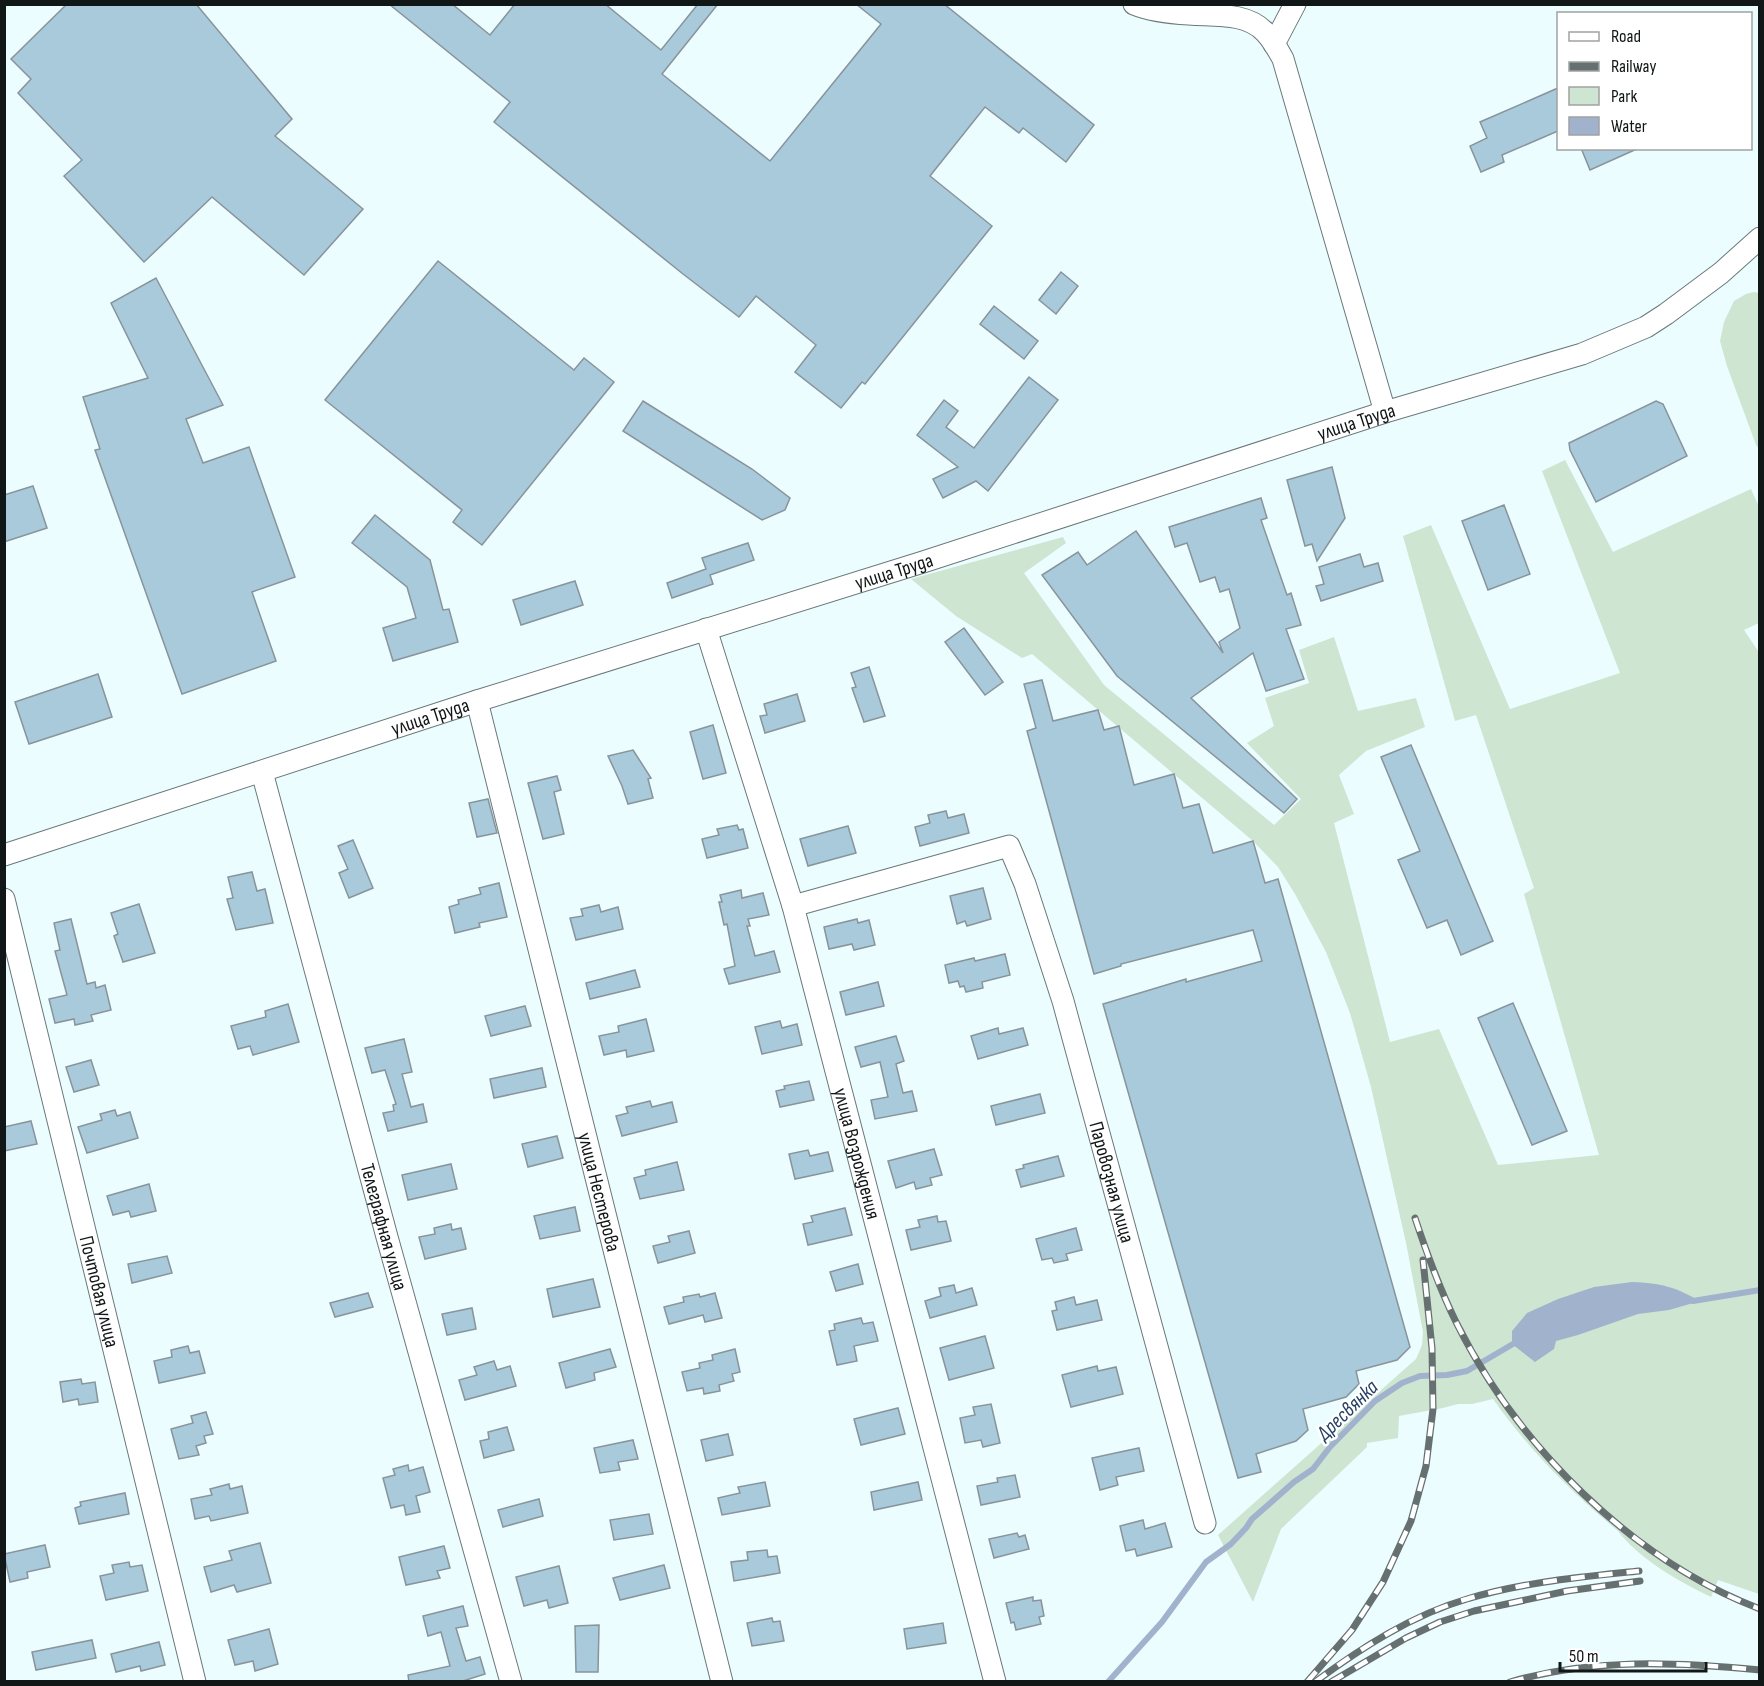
<svg xmlns="http://www.w3.org/2000/svg" width="1764" height="1686" font-family="'Sofia Sans Condensed',sans-serif">
<style>
.green{fill:#cee5d2}
.water{fill:#a1b3cc}
.lines{fill:none;stroke-linecap:round;stroke-linejoin:round}
.stream{stroke:#a1b3cc;stroke-width:6}
.building{fill:#a9cada;stroke:#88949b;stroke-width:1.5}
.minor-casing{stroke:#6a787a;stroke-width:23}
.minor{stroke:#fff;stroke-width:21}
.rail-casing{stroke:#667071;stroke-width:7}
.rail{stroke:#fff;stroke-width:4.5;stroke-dasharray:14;stroke-linecap:butt}
.labels{text-anchor:middle;stroke-width:5;stroke-linejoin:round;paint-order:stroke}
.street-label{font-size:20px;fill:#111617;stroke:#fff}
.water-label{font-size:21px;font-style:italic;fill:#254165;stroke:#fff}
</style>
<rect width="100%" height="100%" fill="#ecfdff"/>
<g class="green">
<path d="M1754,292L1760,293L1759,449L1756,445L1727,366L1720,341L1724,322L1734,301L1746,294Z"/>
<path d="M1565,460L1613,552L1751,489L1760,509L1759,623L1744,630L1760,654L1759,1594L1718,1580L1711,1597C1680,1582 1639,1559 1618,1531C1569,1490 1530,1451 1493,1399L1472,1404H1458L1443,1408L1399,1416L1398,1438L1367,1443V1447L1281,1529L1253,1602L1218,1535L1416,1359L1422,1345L1423,1332L1406,1243L1371,1087L1350,1013L1326,952L1295,894L1278,867L1253,841L1032,654L1022,658L956,616L911,579L1063,537L1066,543L1024,573L1104,685L1274,825L1301,799L1247,743L1274,726L1265,698L1309,683L1299,650L1334,637L1358,711L1416,698L1425,727L1366,751L1339,775L1354,814L1334,823L1390,1042L1439,1029L1498,1165L1599,1155L1524,894L1534,888L1476,715L1455,721L1403,536L1431,525L1510,709L1620,673L1542,471Z"/>
</g>
<path class="water" d="M1632,1282C1661,1283 1675,1287 1700,1301L1669,1310L1638,1314L1578,1335L1556,1341L1554,1349L1535,1362L1512,1344V1331L1527,1313L1558,1299L1594,1287Z"/>
<g class="lines">
<g class="stream">
<path d="M1693,1301L1760,1290"/>
<path d="M1108,1682L1162,1622L1206,1562L1231,1544L1246,1528L1252,1519L1294,1482L1313,1469L1330,1447L1375,1401L1402,1383L1420,1376L1447,1375L1467,1371L1518,1341"/>
</g>
</g>
<g class="building">
<path d="M67,4H196L292,119L275,136L363,209L304,275L212,197L144,262L64,176L82,160L18,93L31,79L11,59Z"/>
<path d="M389,4H452L490,35L515,4H605L661,50L698,4H718L662,74L770,161L881,24L856,4H944L1094,125L1066,162L1023,128L1019,133L985,107L930,176L992,226L865,384L862,382L841,408L795,372L816,345L756,296L739,317L683,274L494,122L510,102Z"/>
<path d="M1558,88V131L1502,155L1504,162L1481,172L1470,146L1487,138L1480,122Z"/>
<path d="M1581,148H1639L1590,170Z"/>
<path d="M438,261L574,370L584,358L614,382L482,545L453,522L462,510L325,400Z"/>
<path d="M1061,272L1078,286L1056,314L1039,300Z"/>
<path d="M156,278L223,405L186,419L203,463L249,447L295,577L252,592L276,661L182,694L95,450L100,449L83,397L148,378L111,303Z"/>
<path d="M994,306L1038,341L1024,359L980,324Z"/>
<path d="M1029,377L1058,400L988,491L976,481L943,498L933,479L958,467L917,435L944,400L958,411L946,427L974,448Z"/>
<path d="M643,401L752,469L790,498L785,510L762,520L623,431Z"/>
<path d="M1656,401L1663,404L1687,456L1596,502L1570,450L1569,443Z"/>
<path d="M1332,467L1345,518L1317,561L1312,544L1305,546L1287,480Z"/>
<path d="M33,486L47,528L4,542V495Z"/>
<path d="M1261,498L1267,518L1261,520L1287,595L1291,593L1301,625L1286,629L1304,679L1266,691L1253,653L1191,698L1297,799L1284,813L1117,676L1042,575L1078,552L1087,565L1136,531L1223,653L1219,642L1240,628L1229,589L1220,592L1215,577L1200,582L1187,543L1175,547L1169,527Z"/>
<path d="M1504,505L1530,574L1488,590L1462,521Z"/>
<path d="M375,515L430,560L443,610L449,609L458,642L393,661L383,628L416,618L407,587L352,543Z"/>
<path d="M748,543L754,560L710,575L713,584L672,598L667,583L706,569L702,558Z"/>
<path d="M1360,554L1364,567L1378,563L1383,581L1321,601L1316,586L1324,584L1319,567Z"/>
<path d="M575,581L583,605L521,625L513,600Z"/>
<path d="M964,628L1003,682L985,695L945,642Z"/>
<path d="M869,667L885,716L864,722L852,688L856,687L851,673Z"/>
<path d="M98,674L112,717L29,744L15,702Z"/>
<path d="M1042,680L1053,721L1098,710L1104,730L1119,726L1134,785L1174,774L1183,808L1199,804L1213,853L1253,841L1265,883L1278,879L1410,1347L1397,1360L1356,1371L1359,1384L1346,1397L1303,1409L1308,1430L1296,1441L1256,1454L1261,1472L1238,1478L1103,1004L1186,979V982L1262,961L1253,930L1121,964V966L1094,974L1027,731L1036,728L1024,684Z"/>
<path d="M797,694L805,721L765,733L760,716L767,715L764,704Z"/>
<path d="M713,725L726,773L703,779L690,732Z"/>
<path d="M1411,745L1493,941L1461,955L1447,920L1427,928L1398,860L1420,851L1381,757Z"/>
<path d="M633,750L651,778L648,779L653,798L628,804L622,786L608,756Z"/>
<path d="M557,776L561,790L554,792L564,834L543,839L528,783Z"/>
<path d="M488,799L497,833L477,837L469,803Z"/>
<path d="M946,811L948,818L964,814L969,833L920,846L915,827L930,823L928,815Z"/>
<path d="M737,825L739,830L743,829L748,848L707,858L702,839L719,835L717,829Z"/>
<path d="M848,826L856,853L808,866L800,839Z"/>
<path d="M353,840L373,888L349,898L339,873L348,869L338,846Z"/>
<path d="M252,872L257,891L265,889L273,923L236,930L227,899L233,898L228,877Z"/>
<path d="M499,883L507,917L479,923L480,927L455,933L449,907L459,904L458,900L481,894L479,888Z"/>
<path d="M983,888L991,919L967,926L965,921L957,924L950,896Z"/>
<path d="M741,890L742,898L763,893L769,915L748,919L750,926H747L755,956L774,951L780,972L729,984L724,969L735,966L727,924L724,925L719,902H722L720,895Z"/>
<path d="M139,904L155,953L123,962L114,936L118,934L111,913Z"/>
<path d="M599,905L601,912L618,907L623,929L576,940L570,918L583,916L581,909Z"/>
<path d="M71,919L87,984L95,982L96,988L105,985L111,1010L91,1015L93,1021L75,1025L74,1019L55,1023L49,999L67,995L55,951L60,950L54,923Z"/>
<path d="M857,919L858,923L869,920L875,945L854,950L852,944L829,949L824,927Z"/>
<path d="M1005,954L1010,975L982,982L983,988L966,992L964,986L960,987L958,981L949,983L945,965L974,958L975,961Z"/>
<path d="M635,970L640,987L590,999L586,983Z"/>
<path d="M878,982L884,1006L846,1015L840,992Z"/>
<path d="M1513,1003L1567,1131L1532,1145L1478,1018Z"/>
<path d="M288,1004L299,1042L253,1055L250,1046L238,1049L231,1026L266,1017L265,1011Z"/>
<path d="M525,1006L531,1026L491,1036L485,1016Z"/>
<path d="M646,1019L654,1051L627,1057L626,1050L604,1055L599,1036L619,1032L618,1026Z"/>
<path d="M780,1021L782,1028L797,1024L802,1045L762,1054L755,1027Z"/>
<path d="M998,1028L999,1034L1023,1028L1028,1045L978,1059L971,1036Z"/>
<path d="M896,1036L904,1061L896,1064L903,1093L912,1091L917,1111L875,1119L871,1100L888,1097L880,1062L861,1067L855,1047Z"/>
<path d="M404,1039L412,1072L402,1074L411,1107L423,1104L427,1122L388,1131L383,1113L394,1111L393,1105L396,1104L385,1070L372,1073L365,1048Z"/>
<path d="M91,1060L99,1085L74,1092L66,1067Z"/>
<path d="M542,1068L546,1087L494,1098L490,1079Z"/>
<path d="M809,1081L814,1100L780,1107L776,1091L785,1089L784,1086Z"/>
<path d="M1040,1094L1045,1113L996,1125L991,1106Z"/>
<path d="M650,1101L652,1107L672,1102L677,1122L622,1136L616,1116L628,1113L626,1107Z"/>
<path d="M115,1110L117,1116L130,1112L138,1138L87,1153L78,1127L102,1120L100,1114Z"/>
<path d="M31,1121L37,1144L4,1151V1127Z"/>
<path d="M557,1136L563,1158L528,1167L522,1144Z"/>
<path d="M934,1149L942,1175L930,1178L932,1185L916,1189L914,1182L896,1188L888,1161Z"/>
<path d="M808,1150L810,1156L828,1152L833,1171L795,1179L789,1154Z"/>
<path d="M1058,1156L1064,1176L1021,1187L1016,1170L1024,1168L1023,1165Z"/>
<path d="M677,1162L684,1190L640,1199L634,1178L646,1175L645,1170Z"/>
<path d="M451,1164L457,1189L408,1200L402,1175Z"/>
<path d="M149,1184L156,1211L131,1217L129,1211L113,1215L107,1196Z"/>
<path d="M575,1207L580,1231L540,1239L534,1216Z"/>
<path d="M845,1208L852,1235L808,1245L803,1224L813,1222L811,1216Z"/>
<path d="M937,1216L938,1222L946,1221L951,1241L911,1250L906,1230L920,1227L918,1220Z"/>
<path d="M451,1224L452,1230L461,1228L466,1249L425,1259L419,1237L435,1234L434,1228Z"/>
<path d="M1076,1228L1082,1250L1066,1254L1068,1260L1054,1263L1052,1258L1042,1260L1036,1239Z"/>
<path d="M689,1231L695,1253L658,1263L653,1246L670,1242L668,1236Z"/>
<path d="M167,1256L172,1273L132,1283L128,1264Z"/>
<path d="M858,1264L863,1284L836,1291L830,1272Z"/>
<path d="M593,1279L600,1307L553,1317L547,1289Z"/>
<path d="M954,1285L956,1293L972,1288L977,1305L930,1318L925,1301L941,1296L939,1288Z"/>
<path d="M368,1293L373,1307L335,1317L330,1303Z"/>
<path d="M715,1293L722,1318L705,1322L703,1315L669,1324L664,1307L684,1302L683,1297L699,1294L700,1297Z"/>
<path d="M1074,1297L1076,1305L1097,1300L1102,1320L1057,1330L1052,1311L1057,1310L1055,1302Z"/>
<path d="M472,1308L476,1329L447,1335L442,1314Z"/>
<path d="M861,1318L863,1324L873,1322L878,1341L854,1346L857,1361L837,1365L829,1331L835,1330L834,1324Z"/>
<path d="M985,1336L994,1368L949,1380L940,1348Z"/>
<path d="M188,1346L190,1353L199,1351L205,1373L159,1383L154,1361L172,1357L171,1350Z"/>
<path d="M610,1349L616,1367L594,1373L595,1380L566,1388L559,1363Z"/>
<path d="M735,1349L740,1372L732,1374L734,1381L719,1385L720,1391L704,1394L703,1388L687,1391L682,1372L700,1368L699,1363L713,1360L712,1355Z"/>
<path d="M494,1361L497,1370L510,1366L516,1386L465,1400L459,1380L477,1375L474,1367Z"/>
<path d="M1097,1366L1098,1371L1116,1367L1123,1394L1071,1407L1062,1375Z"/>
<path d="M81,1379L82,1384L95,1382L98,1402L79,1405L78,1399L63,1402L60,1382Z"/>
<path d="M991,1404L1000,1443L983,1447L981,1440L965,1443L960,1418L975,1415L973,1407Z"/>
<path d="M898,1408L905,1434L861,1445L854,1419Z"/>
<path d="M206,1412L213,1434L204,1436L206,1443L196,1446L199,1455L179,1459L171,1429L193,1423L191,1416Z"/>
<path d="M507,1427L514,1450L484,1458L480,1441L489,1439L488,1432Z"/>
<path d="M728,1434L733,1455L706,1461L701,1440Z"/>
<path d="M633,1440L638,1459L618,1462L620,1470L600,1473L594,1448Z"/>
<path d="M1139,1448L1144,1471L1116,1477L1118,1485L1100,1490L1092,1458Z"/>
<path d="M408,1465L409,1471L423,1467L430,1492L416,1496L420,1512L406,1515L404,1505L391,1508L383,1478L395,1475L393,1469Z"/>
<path d="M1015,1475L1020,1497L981,1505L977,1486L998,1482L997,1478Z"/>
<path d="M765,1482L770,1506L722,1515L718,1498L740,1493L738,1487Z"/>
<path d="M918,1482L922,1500L874,1510L871,1492Z"/>
<path d="M229,1484L230,1489L242,1486L248,1513L211,1521L209,1516L195,1519L191,1499L212,1495L210,1489Z"/>
<path d="M125,1493L129,1514L79,1524L75,1508L81,1506L80,1502Z"/>
<path d="M539,1499L543,1516L503,1527L498,1510Z"/>
<path d="M649,1514L653,1534L614,1540L610,1520Z"/>
<path d="M1143,1520L1145,1529L1165,1523L1172,1547L1137,1556L1135,1549L1126,1551L1120,1526Z"/>
<path d="M1017,1533L1019,1537L1025,1535L1029,1549L994,1558L989,1539Z"/>
<path d="M260,1543L271,1583L237,1592L234,1585L211,1592L204,1567L232,1560L229,1551Z"/>
<path d="M45,1545L50,1567L27,1572L28,1578L10,1582L4,1554Z"/>
<path d="M444,1546L450,1568L437,1571L440,1578L406,1585L399,1557Z"/>
<path d="M767,1550L768,1557L777,1556L780,1573L734,1581L731,1562L748,1560L747,1552Z"/>
<path d="M129,1562L130,1567L142,1565L148,1591L106,1600L100,1576L114,1573L112,1565Z"/>
<path d="M664,1565L670,1588L620,1600L613,1578Z"/>
<path d="M559,1566L568,1603L549,1608L547,1600L524,1606L516,1577Z"/>
<path d="M1033,1597V1601L1041,1600L1044,1616L1039,1617L1041,1624L1016,1630L1014,1622L1011,1623L1006,1603Z"/>
<path d="M463,1606L468,1626L456,1628L466,1661L480,1657L485,1674L460,1682H409L408,1675L450,1666L441,1632L428,1636L423,1616Z"/>
<path d="M772,1618L773,1622L780,1621L784,1641L752,1646L747,1623Z"/>
<path d="M943,1623L946,1643L907,1649L904,1629Z"/>
<path d="M599,1625L598,1672H576L575,1626Z"/>
<path d="M269,1629L278,1664L255,1671L253,1661L235,1665L228,1640Z"/>
<path d="M92,1640L96,1658L36,1670L32,1652Z"/>
<path d="M159,1642L165,1665L141,1671L140,1666L116,1672L111,1654Z"/>
</g>
<g class="lines">
<defs>
<g id="minor">
<path d="M1134,4C1151,11 1170,13 1189,14C1214,16 1246,12 1265,32C1273,40 1278,50 1283,59L1385,412"/>
<path d="M1274,44L1295,4"/>
<path id="s1" d="M706,629L793,906L995,1682"/>
<path id="s2" d="M477,701L722,1682"/>
<path id="s3" d="M262,772L387,1237L511,1682"/>
<path id="s4" d="M4,855L477,701L923,562L1385,412L1582,354L1646,327L1666,314L1721,273L1760,238"/>
<path id="s5" d="M4,899L195,1682"/>
<path id="s6" d="M793,906L1009,846L1025,884L1063,1001L1205,1523"/>
</g>
</defs>
<use href="#minor" class="minor-casing"/>
<use href="#minor" class="minor"/>
<defs>
<g id="rail">
<path d="M1415,1218C1427,1254 1440,1290 1457,1324C1518,1446 1632,1560 1760,1609"/>
<path d="M1307,1682L1352,1630L1383,1582L1411,1521L1426,1466L1433,1409L1432,1348L1423,1260"/>
<path d="M1315,1682C1361,1648 1412,1615 1467,1599C1523,1582 1582,1577 1639,1571"/>
<path d="M1331,1682L1406,1638L1440,1622L1474,1611L1567,1591L1640,1581"/>
<path d="M1510,1682C1593,1658 1675,1662 1760,1670"/>
</g>
</defs>
<use href="#rail" class="rail-casing"/>
<use href="#rail" class="rail"/>
</g>
<g class="labels">
<g class="street-label">
<text dy="7" stroke="none"><textPath href="#s4" startOffset="1420">улица Труда</textPath></text>
<text dy="7" stroke="none"><textPath href="#s4" startOffset="934">улица Труда</textPath></text>
<text dy="7" stroke="none"><textPath href="#s4" startOffset="448">улица Труда</textPath></text>
<text dy="7" stroke="none"><textPath href="#s1" startOffset="546">улица Возрождения</textPath></text>
<text dy="7" stroke="none"><textPath href="#s6" startOffset="576">Паровозная улица</textPath></text>
<text dy="7" stroke="none"><textPath href="#s2" startOffset="506">улица Нестерова</textPath></text>
<text dy="7" stroke="none"><textPath href="#s3" startOffset="471">Телеграфная улица</textPath></text>
<text dy="7" stroke="none"><textPath href="#s5" startOffset="404">Почтовая улица</textPath></text>
</g>
<g class="water-label">
<text transform="translate(1347 1410) rotate(-44)" y="7">Дресвянка</text>
</g>
</g>
<rect width="1764" height="1686" fill="none" stroke="#111617" stroke-width="12"/>
<rect x="1557" y="12" width="195" height="138" fill="#ffffff" stroke="#a0a2a2" stroke-width="1.5"/>
<rect x="1569" y="32" width="30" height="9" fill="#ffffff" stroke="#a0a2a2" stroke-width="1.5"/>
<text x="1611" y="42" font-size="18" fill="#111617">Road</text>
<rect x="1569" y="62" width="30" height="9" fill="#667071" stroke="#a0a2a2" stroke-width="1.5"/>
<text x="1611" y="72" font-size="18" fill="#111617">Railway</text>
<rect x="1569" y="87" width="30" height="18" fill="#cee5d2" stroke="#a0a2a2" stroke-width="1.5"/>
<text x="1611" y="102" font-size="18" fill="#111617">Park</text>
<rect x="1569" y="117" width="30" height="18" fill="#a1b3cc" stroke="#a0a2a2" stroke-width="1.5"/>
<text x="1611" y="132" font-size="18" fill="#111617">Water</text>
<path d="M1560 1662v9h146v-9" fill="none" stroke="#111617" stroke-width="3"/>
<text x="1569" y="1662" font-size="18" fill="#111617" stroke="#ffffff" stroke-width="4.5" paint-order="stroke">50 m</text>
</svg>
